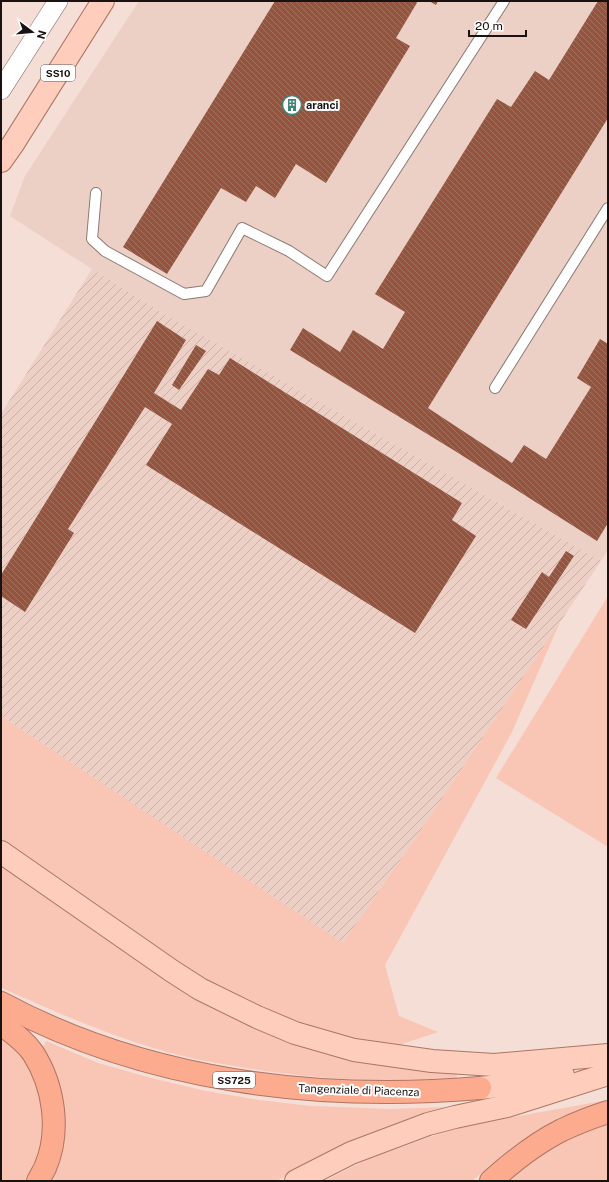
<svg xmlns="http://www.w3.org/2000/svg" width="609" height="1182" font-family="'Public Sans',sans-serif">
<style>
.built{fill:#eccfc5}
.industrial{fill:url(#industrial-furrows)}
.grass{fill:#f9c5b4}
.building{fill:url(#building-back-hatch)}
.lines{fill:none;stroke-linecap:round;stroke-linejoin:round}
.lane-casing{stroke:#8c7972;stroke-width:12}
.street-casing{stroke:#8c7972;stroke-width:20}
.primary-casing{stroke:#ad7563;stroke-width:24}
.highway-casing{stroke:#ad7563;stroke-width:24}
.lane{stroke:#fff;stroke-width:10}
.street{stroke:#fff;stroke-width:19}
.primary{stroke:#fecdbc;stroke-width:22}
.highway{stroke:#fdab8f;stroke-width:22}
.labels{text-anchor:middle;stroke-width:4;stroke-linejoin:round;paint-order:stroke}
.shield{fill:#fff;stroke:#5e5958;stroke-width:1}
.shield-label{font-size:10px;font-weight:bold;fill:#191210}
.poi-label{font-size:11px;font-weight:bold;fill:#191210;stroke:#fff;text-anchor:start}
.street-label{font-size:11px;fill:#191210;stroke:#fff}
</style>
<defs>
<pattern id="industrial-furrows" width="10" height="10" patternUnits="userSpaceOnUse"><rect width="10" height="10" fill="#eccfc5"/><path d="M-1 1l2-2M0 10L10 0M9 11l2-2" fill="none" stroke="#cab1a8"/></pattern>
<pattern id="building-back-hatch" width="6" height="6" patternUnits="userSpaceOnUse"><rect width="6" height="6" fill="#95543e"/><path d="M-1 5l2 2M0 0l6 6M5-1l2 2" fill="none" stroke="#a07262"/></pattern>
</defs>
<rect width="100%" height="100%" fill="#f4ded6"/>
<path class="built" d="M139,1H608V550L601,561L159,311L92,269L10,216L25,176Z"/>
<path class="industrial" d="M92,269L159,311L601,561L411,845L343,943L1,716V414Z"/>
<g class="grass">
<path d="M608,596V847L496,778Z"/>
<path d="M560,622L512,732L385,965L399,1016L438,1032L393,1047L362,1042L328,1033L285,1018L220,990L1,843V716L343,943L411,845Z"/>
<path d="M1,863L211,1003L456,1071L457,1078C432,1079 407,1080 382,1080C336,1080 291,1075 246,1068C216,1063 186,1058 157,1049C103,1033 53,1011 2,988L1,987Z"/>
<path d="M1,1033L12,1043L32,1069L44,1106L42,1147L27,1181H1Z"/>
<path d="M46,1041L98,1063L151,1078L206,1091L259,1100L311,1106L390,1109L446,1107L370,1136L276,1181H51L61,1152L65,1127L63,1104L57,1075L43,1048Z"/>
<path d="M608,1100L559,1118L502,1156L472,1181H324L366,1160L457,1127Z"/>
<path d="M608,1122V1181H503L542,1152L583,1130Z"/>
</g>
<g class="building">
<path d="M275,1H418L396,38L410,46L326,183L296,164L275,198L256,186L246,202L221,188L167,274L123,247Z"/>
<path d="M429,1H438L436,5Z"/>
<path d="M598,1H608V118L428,408L466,433L512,463L524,445L546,459L591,387L577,378L600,339L608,344V523L597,541L455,451L290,350L303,328L340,352L353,330L383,349L405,312L375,294L497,99L511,107L535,71L549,80Z"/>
<path d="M157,321L186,340L154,393L181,410L208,369L219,375L230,358L462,503L452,520L476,536L415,633L146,465L172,424L145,407L68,529L74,533L25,612L1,596V575Z"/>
<path d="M196,345L206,351L179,390L172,385Z"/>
<path d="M566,551L574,556L526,629L511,620L542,572L549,577Z"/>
</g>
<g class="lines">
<defs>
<g id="lane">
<path d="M96,193L92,239L105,251L184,294L206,291L242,228L289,251L327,276L504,1"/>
<path d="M495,388L608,208"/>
</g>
<path id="street" d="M1,90L58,1"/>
<g id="primary">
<path d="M1,161L13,144L103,1"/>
<path d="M1,852L172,971L200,989L257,1017L295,1033L354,1050L432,1061L494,1065L608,1055"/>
<path d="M480,1088L526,1083L563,1075"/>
<path d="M296,1181L351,1153L428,1124L455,1117L507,1106L608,1074"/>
</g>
<g id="highway">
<path d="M1,1003C146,1081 317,1102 480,1088"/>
<path d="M1,1024C13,1033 25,1041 33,1053C54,1086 61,1131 45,1168C43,1172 40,1177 38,1181"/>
<path d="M491,1181C512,1162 536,1143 562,1130C577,1123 592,1117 608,1112"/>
</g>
</defs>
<use href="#lane" class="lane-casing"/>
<use href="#street" class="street-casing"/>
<use href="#primary" class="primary-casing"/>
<use href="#highway" class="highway-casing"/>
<use href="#lane" class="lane"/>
<use href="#street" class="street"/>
<use href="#primary" class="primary"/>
<use href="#highway" class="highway"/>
</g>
<defs>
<symbol id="building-ring" viewBox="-11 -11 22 22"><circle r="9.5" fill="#fff" stroke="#418579" stroke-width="1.5"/><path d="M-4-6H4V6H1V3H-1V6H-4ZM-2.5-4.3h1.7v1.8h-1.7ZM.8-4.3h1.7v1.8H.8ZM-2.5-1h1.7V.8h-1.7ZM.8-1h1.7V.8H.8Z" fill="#418579"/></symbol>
</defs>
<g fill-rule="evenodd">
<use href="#building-ring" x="281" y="94" width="22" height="22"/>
</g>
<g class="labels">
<g class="shield">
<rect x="41" y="65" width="34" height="16" rx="3"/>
<rect x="213" y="1072" width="42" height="16" rx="3"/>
</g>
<g class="shield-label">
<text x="58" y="77">SS10</text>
<text x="234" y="1084">SS725</text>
</g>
<g class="poi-label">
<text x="306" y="109">aranci</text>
</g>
<g class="street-label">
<text transform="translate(359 1090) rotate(2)" y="4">Tangenziale di Piacenza</text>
</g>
</g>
<rect width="609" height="1182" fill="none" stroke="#191210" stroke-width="4"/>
<g transform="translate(32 32) rotate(106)" stroke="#ffffff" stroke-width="3" paint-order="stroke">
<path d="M0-3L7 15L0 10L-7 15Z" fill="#191210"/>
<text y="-6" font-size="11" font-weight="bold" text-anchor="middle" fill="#191210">N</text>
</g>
<path d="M469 30v6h57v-6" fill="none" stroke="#191210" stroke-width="2"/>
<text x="475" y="30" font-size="12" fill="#191210" stroke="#ffffff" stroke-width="3" paint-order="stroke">20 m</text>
</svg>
